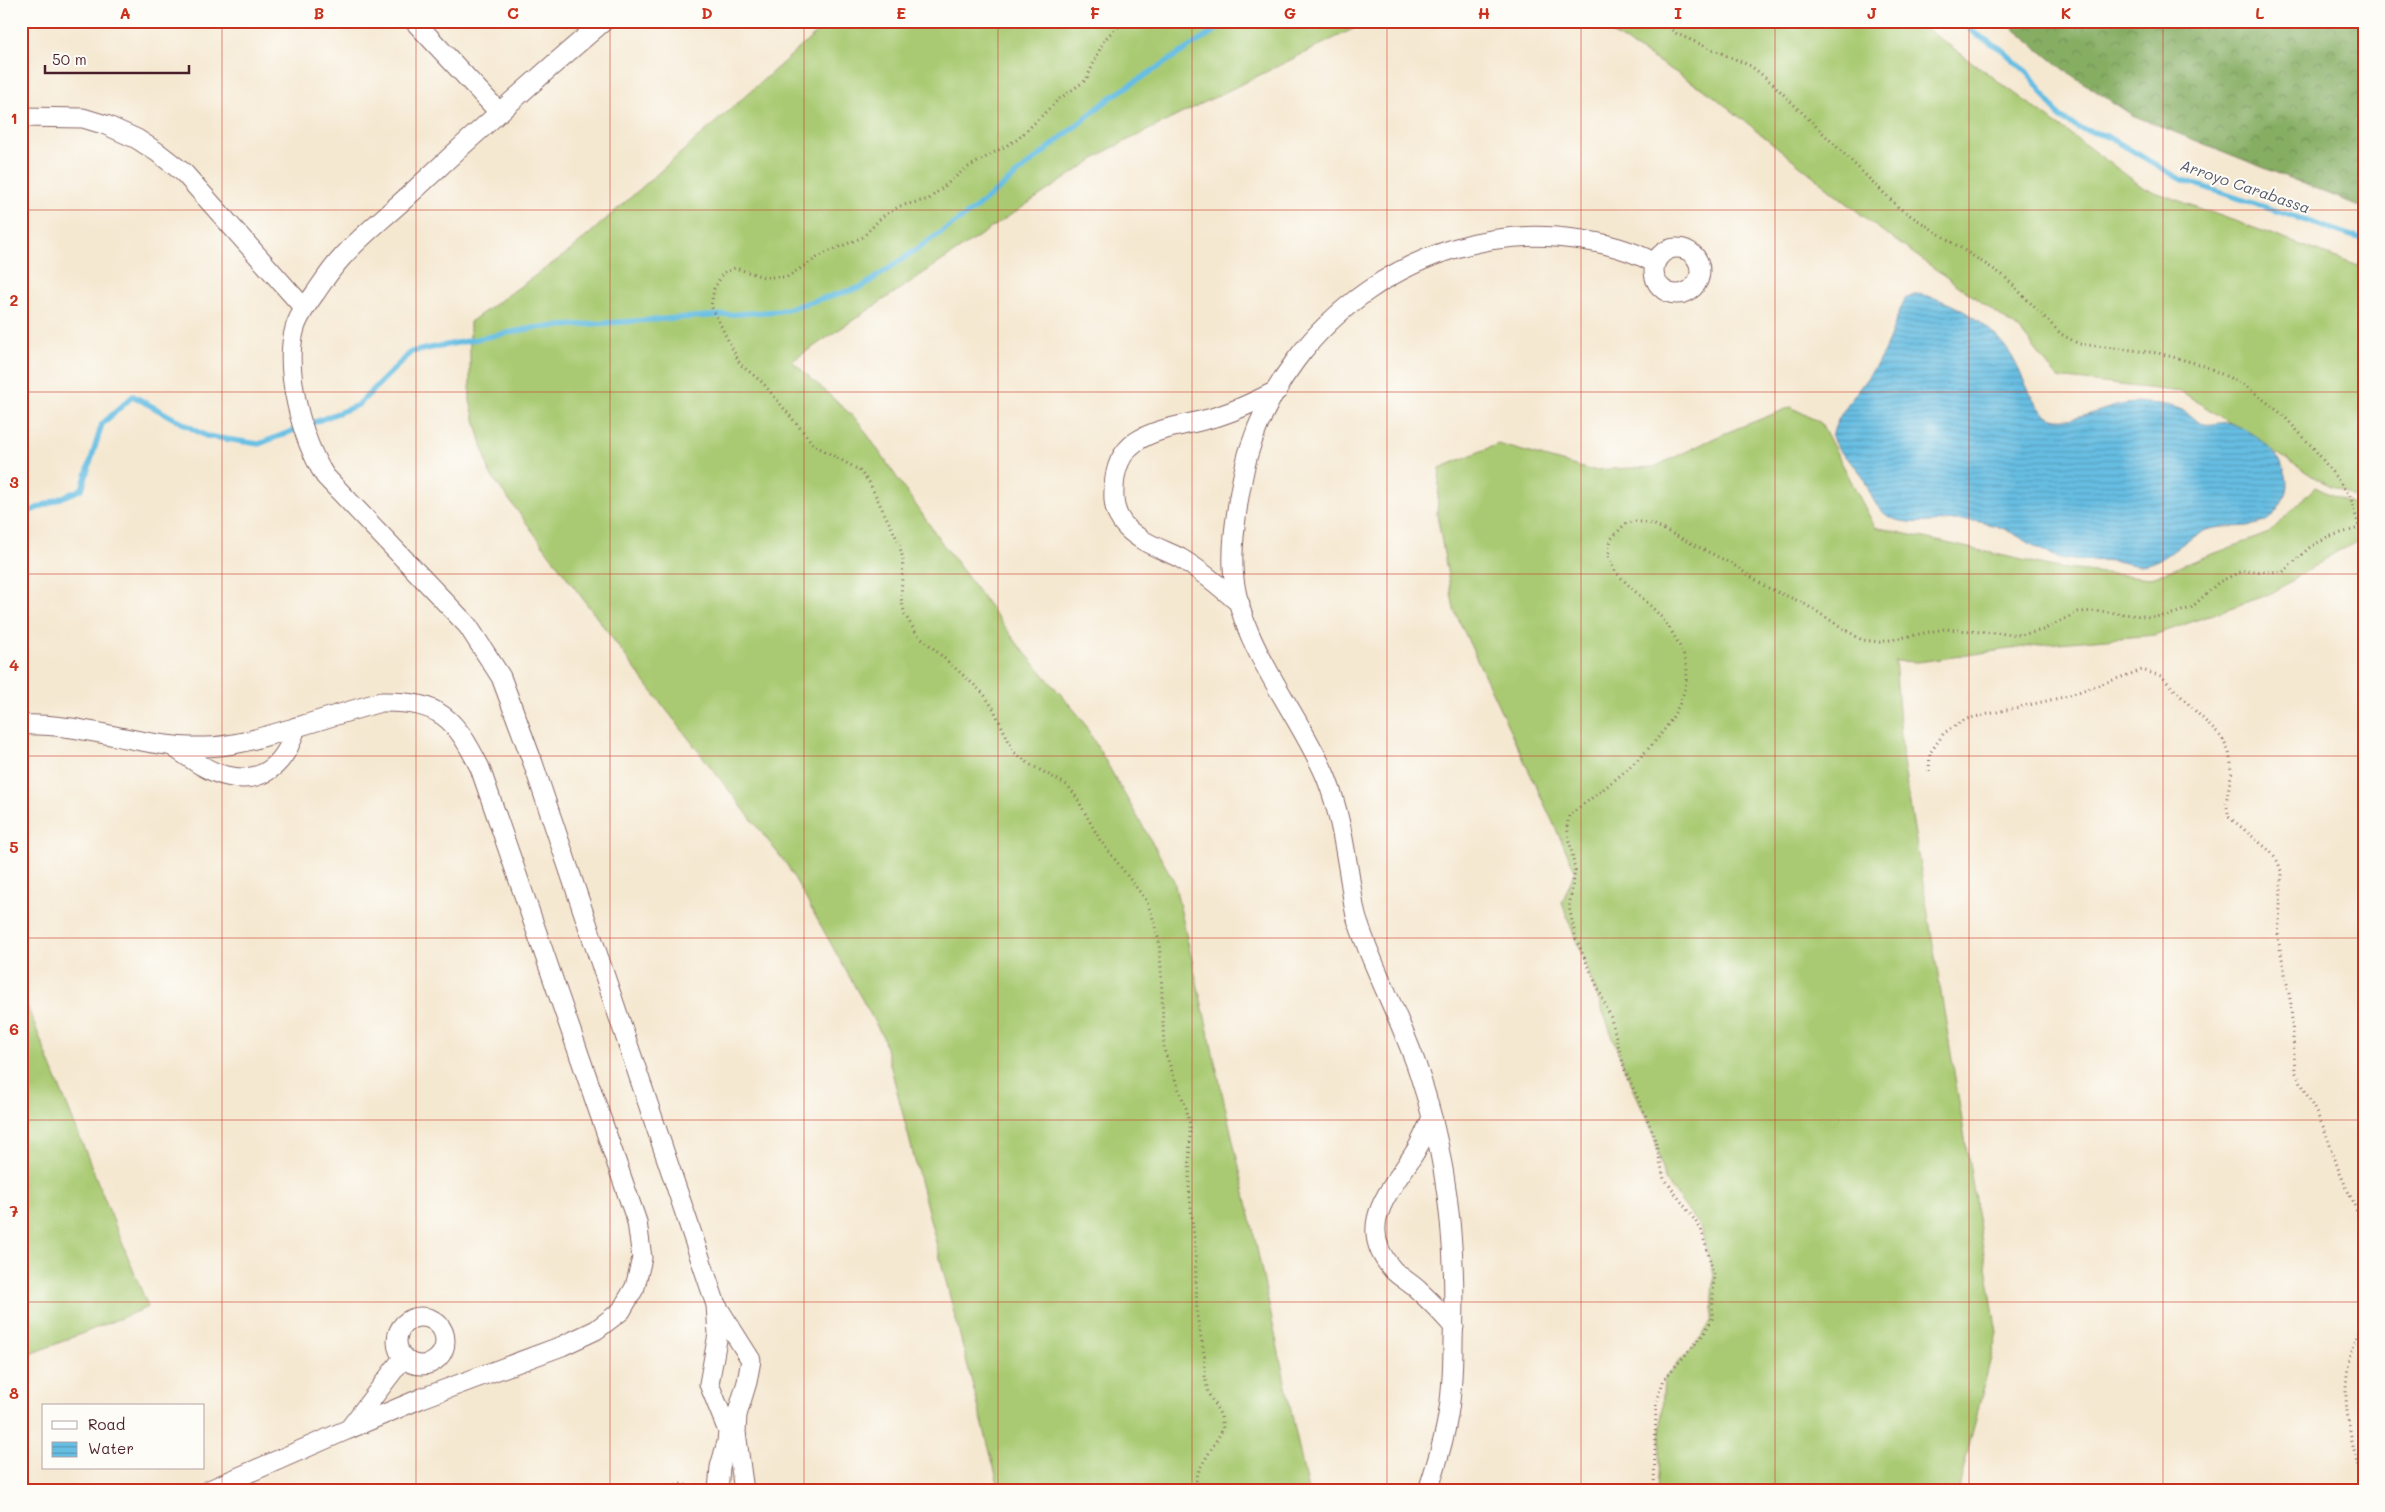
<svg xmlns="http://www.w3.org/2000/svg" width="2385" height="1512" font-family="Mali,sans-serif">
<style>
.grass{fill:#a9ca72;stroke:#7a744e}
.forest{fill:url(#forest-crowns);stroke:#686648}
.water{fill:url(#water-rules);stroke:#586e87}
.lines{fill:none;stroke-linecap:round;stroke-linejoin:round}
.stream{stroke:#66bee3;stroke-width:5.5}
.minor-casing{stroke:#866565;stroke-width:21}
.path{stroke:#866565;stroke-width:3;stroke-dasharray:1 4;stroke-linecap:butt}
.minor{stroke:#fff;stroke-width:19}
.grid{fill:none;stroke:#c8321e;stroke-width:1;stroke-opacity:0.55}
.labels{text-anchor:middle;stroke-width:4;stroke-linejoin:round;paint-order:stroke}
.water-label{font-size:15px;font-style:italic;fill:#54576b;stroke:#fdfcf7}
.neatline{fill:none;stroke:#c8321e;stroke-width:2}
.grid-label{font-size:16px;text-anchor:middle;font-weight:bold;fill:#c8321e}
</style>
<defs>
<pattern id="forest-crowns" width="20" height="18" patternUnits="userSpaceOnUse" patternTransform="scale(1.25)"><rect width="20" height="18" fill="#86ae64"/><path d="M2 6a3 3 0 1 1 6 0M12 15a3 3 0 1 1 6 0" fill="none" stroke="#708d53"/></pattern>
<pattern id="water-rules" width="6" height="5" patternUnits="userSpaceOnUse" patternTransform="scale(1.25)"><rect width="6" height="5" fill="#66bee3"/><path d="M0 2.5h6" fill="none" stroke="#569ab8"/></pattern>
</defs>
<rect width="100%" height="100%" fill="#fdfcf7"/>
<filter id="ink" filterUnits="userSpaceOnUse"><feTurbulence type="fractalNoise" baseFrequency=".02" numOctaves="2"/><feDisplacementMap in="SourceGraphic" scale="10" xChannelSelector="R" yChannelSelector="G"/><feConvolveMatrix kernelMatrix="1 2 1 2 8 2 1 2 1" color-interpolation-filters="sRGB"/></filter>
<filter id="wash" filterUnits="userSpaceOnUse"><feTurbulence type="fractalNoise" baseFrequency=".0096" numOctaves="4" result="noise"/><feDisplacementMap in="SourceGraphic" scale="20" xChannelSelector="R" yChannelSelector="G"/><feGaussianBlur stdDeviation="1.12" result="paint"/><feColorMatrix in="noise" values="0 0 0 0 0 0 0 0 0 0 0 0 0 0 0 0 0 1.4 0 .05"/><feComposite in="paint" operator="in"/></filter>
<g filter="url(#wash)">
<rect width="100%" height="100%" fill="#f5e8d1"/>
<g class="grass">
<path d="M830,21H1369L1108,150L792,361L858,421L942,543L1020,647L1081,718L1174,881L1251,1220L1308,1491H1000L883,1037L787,865L647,685L490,474L470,401V322L570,251Z"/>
<path d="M1592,21H1916L2144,188L2364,268V502L2317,479L2182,392L2058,378L2020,330L1878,228L1711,94Z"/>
<path d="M1791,407L1821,423L1875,527L2058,568L2149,578L2269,533L2315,487L2364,510V539L2338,551L2272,593L2155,635L2045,644L1918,662L1895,661L1903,762L1997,1333L1958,1491H1657L1664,1379L1703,1335L1712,1319L1714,1275L1701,1229L1664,1178L1653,1132L1625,1070L1562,903L1575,870L1454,610L1437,514L1440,468L1498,444L1590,470L1654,467L1723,434Z"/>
<path d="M21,991L148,1307L21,1358Z"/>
</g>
<path class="forest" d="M2004,21H2364V208L2132,115L2064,70Z"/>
<path class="water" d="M1917,294C1951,299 1989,323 2009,352C2021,368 2033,413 2053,418C2077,424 2104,406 2128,404C2145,402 2166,403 2182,410C2190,414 2195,422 2204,424C2214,426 2222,420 2233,424C2263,436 2302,469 2281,504C2277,511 2271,519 2264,522C2243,531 2220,522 2199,533C2178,544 2163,565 2138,565C2129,565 2121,561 2113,561C2090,559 2070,564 2048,553C2029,545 2010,528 1989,524C1981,522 1973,520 1964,520C1942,519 1904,529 1885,514C1870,502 1869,485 1859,471C1850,459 1836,452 1832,436C1840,405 1869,382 1883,353C1892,336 1896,316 1905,299Z"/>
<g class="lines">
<g class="stream">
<path d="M1961,21L1977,35L2001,49L2028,73L2061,118L2079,128L2109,137L2180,179L2364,240"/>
<path d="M21,515L82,489L102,424L133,396L206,436L259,444L358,405L411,352L533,328L780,311L862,287L972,211L1110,98L1230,21"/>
</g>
</g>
</g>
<g filter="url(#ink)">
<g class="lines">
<defs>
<g id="minor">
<path d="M414,21L498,111"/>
<path d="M604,21C537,78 471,137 407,197C384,218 358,238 338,262C330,271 323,282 316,292C308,303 299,315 295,328C283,370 302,440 325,476L468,626L501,677L533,763L716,1305L718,1334L709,1384L728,1431L727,1442L720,1467L718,1491"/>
<path d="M21,117L83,118L106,125L137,139L157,152L184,173L304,308"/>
<circle cx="1677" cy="271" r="23"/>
<path d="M1240,604C1221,587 1202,571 1180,558C1162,549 1142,543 1127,528C1117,518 1113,505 1114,491C1114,427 1170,431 1215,417C1237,411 1258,400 1278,390"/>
<path d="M21,725C84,722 143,749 205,747C235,747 265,736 294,728C323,719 352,710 381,702C440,701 455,718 480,768L637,1222L642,1258L635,1287L621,1311L596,1330L562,1346L422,1398L349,1429"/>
<path d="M172,746C189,757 207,772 227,776C265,785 287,761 296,727"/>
<path d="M1432,1118C1426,1129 1422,1141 1415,1152C1392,1190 1353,1225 1393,1270C1400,1277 1409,1282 1417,1289C1430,1301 1442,1313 1454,1327"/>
<path d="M717,1306L751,1360L747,1382L737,1415L736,1432L744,1491"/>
<circle cx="421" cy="1341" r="24"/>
<path d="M207,1491L349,1429L403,1358"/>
<path d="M1428,1491C1435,1468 1443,1445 1447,1421C1452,1395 1453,1368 1453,1341C1457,1251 1448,1160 1419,1073C1403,1023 1376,976 1359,925C1354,913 1353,899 1351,886C1345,849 1340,812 1326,777C1298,710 1236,642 1233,567C1232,545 1235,524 1238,503C1241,485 1244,466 1250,448C1291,320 1421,227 1556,237C1591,240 1624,246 1655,263"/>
</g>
</defs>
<use href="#minor" class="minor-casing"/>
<g class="path">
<path d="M1137,21L1122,24L1114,30L1104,40L1086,80L1058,100L1018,139L965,169L929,199L900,206L882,217L863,237L823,254L787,277H764L735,268L723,273L714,289L711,306L740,364L763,383L814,445L859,470L869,482L899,543L903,559L901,598L905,615L916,633L983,693L993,708L1014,752L1031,765L1067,785L1074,793L1100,840L1146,900L1152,915L1159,941L1161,968L1164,1050L1186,1108L1190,1125L1189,1188L1195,1246L1197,1316L1205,1358L1204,1370L1208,1393L1221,1416L1223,1429L1199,1470L1195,1485L1197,1491"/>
<path d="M1660,21L1677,34L1751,66L1771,82L1899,208L2004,276L2061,334L2079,344L2158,353L2202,365L2243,384L2282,414L2316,451L2350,496L2364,543"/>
<path d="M1929,771L1930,753L1944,733L1966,719L2064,697L2142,670L2161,676L2222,738L2229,752L2232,770L2226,803L2229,817L2270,851L2278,862L2282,874L2278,938L2291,1004L2295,1071L2324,1128L2339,1171L2364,1227"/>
<path d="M2364,1318C2359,1332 2353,1345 2350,1359C2339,1402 2353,1446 2364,1488"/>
<path d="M761,1489L772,1491"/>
<path d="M641,1491L682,1484L700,1489"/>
<path d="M1654,1491L1656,1405L1664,1379L1703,1335L1712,1319L1714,1275L1701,1229L1664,1178L1653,1132L1625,1070L1610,1015L1576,939L1569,907L1575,870L1567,827L1569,815C1612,783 1686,731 1687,671C1687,656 1674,635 1666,623C1650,602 1628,588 1613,568L1608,556L1611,539L1625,524L1635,521L1653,524L1732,564L1766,587L1803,603L1862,640L1880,642L1944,629L2021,635L2043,630L2078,612L2099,611L2150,617L2166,616L2191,608L2219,582L2242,571L2283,572L2309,548L2327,537L2359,528"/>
</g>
<use href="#minor" class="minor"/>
</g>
</g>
<path class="grid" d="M222,21V1491M416,21V1491M610,21V1491M804,21V1491M998,21V1491M1192,21V1491M1387,21V1491M1581,21V1491M1775,21V1491M1969,21V1491M2163,21V1491M21,210H2364M21,392H2364M21,574H2364M21,756H2364M21,938H2364M21,1120H2364M21,1302H2364"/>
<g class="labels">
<g class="water-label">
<text transform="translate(2245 187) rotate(19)" y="5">Arroyo Carabassa</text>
</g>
</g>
<rect width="2385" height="1512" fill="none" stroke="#fdfcf7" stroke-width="55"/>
<rect x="42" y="1404" width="162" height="65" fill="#fdfcf7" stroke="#b5a4a5"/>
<rect x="52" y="1421" width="25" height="8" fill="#ffffff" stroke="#b5a4a5"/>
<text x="88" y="1430" font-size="15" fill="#4a1f2b">Road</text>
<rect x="52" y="1442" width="25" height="15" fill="url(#water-rules)" stroke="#b5a4a5"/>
<text x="88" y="1454" font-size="15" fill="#4a1f2b">Water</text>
<path d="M45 65v8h144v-8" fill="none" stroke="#4a1f2b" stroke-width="2.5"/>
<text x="52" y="65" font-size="15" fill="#4a1f2b" stroke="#fdfcf7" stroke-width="4" paint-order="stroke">50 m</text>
<rect x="28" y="28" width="2330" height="1456" class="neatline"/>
<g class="grid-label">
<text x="125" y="19">A</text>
<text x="319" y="19">B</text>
<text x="513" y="19">C</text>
<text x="707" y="19">D</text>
<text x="901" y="19">E</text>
<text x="1095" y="19">F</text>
<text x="1290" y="19">G</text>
<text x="1484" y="19">H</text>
<text x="1678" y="19">I</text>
<text x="1872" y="19">J</text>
<text x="2066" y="19">K</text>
<text x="2260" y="19">L</text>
<text x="14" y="124">1</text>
<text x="14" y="306">2</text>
<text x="14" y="488">3</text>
<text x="14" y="671">4</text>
<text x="14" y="853">5</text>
<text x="14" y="1035">6</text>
<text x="14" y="1217">7</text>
<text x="14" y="1399">8</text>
</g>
</svg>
